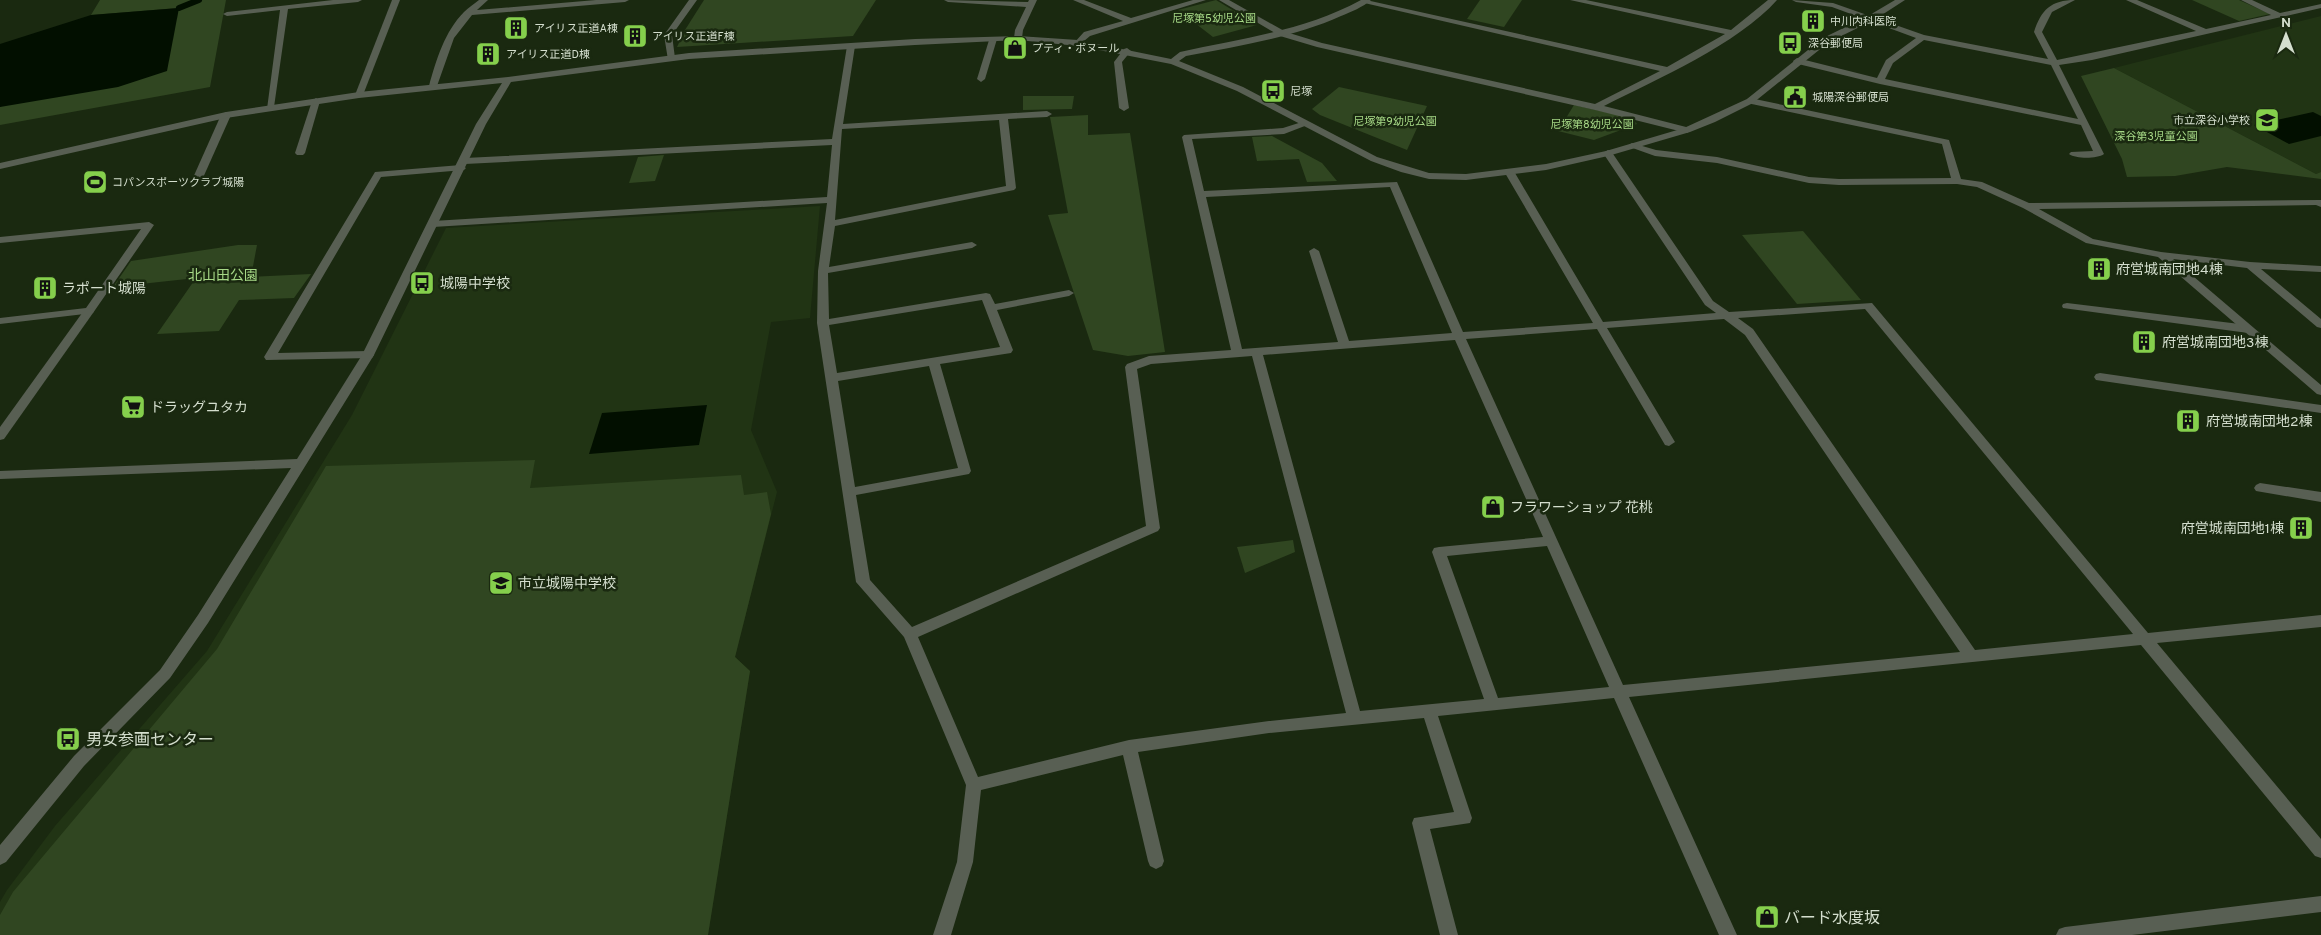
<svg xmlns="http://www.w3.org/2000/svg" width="2321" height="935" font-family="Overpass,'Noto Sans JP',sans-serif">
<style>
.built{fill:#213414}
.green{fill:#304621}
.water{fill:#020f00}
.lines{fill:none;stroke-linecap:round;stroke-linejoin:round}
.stream{stroke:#020f00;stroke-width:6}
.service{fill:#585f53;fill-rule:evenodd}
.minor{fill:#585f53;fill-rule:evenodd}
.tertiary{fill:#585f53;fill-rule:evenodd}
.labels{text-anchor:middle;stroke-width:5;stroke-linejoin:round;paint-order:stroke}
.far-park-label{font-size:11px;fill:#a6d886;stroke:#1a2910}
.far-poi-label{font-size:11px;fill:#d4dece;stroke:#1a2910;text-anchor:start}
.poi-label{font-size:14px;fill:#d4dece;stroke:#1a2910;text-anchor:start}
.park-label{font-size:14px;fill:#a6d886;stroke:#1a2910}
.near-poi-label{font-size:16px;fill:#d4dece;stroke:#1a2910;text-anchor:start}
</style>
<rect width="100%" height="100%" fill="#1a2910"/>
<g class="built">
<path d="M2321,16V172L2316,174L2114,68Z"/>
<path d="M820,206L810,318L771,322L751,430L777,492L735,657L750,671L708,935H0V902L7,890L55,826L207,651L352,415L446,228Z"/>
</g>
<g class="green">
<path d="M100,0H226L210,87L0,125V107L178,8L91,15Z"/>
<path d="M704,0H876L853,36L677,47L685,30Z"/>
<path d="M1216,0L1257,25L1213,37L1178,10Z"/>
<path d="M1480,0H1522L1504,27L1467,19Z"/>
<path d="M2192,0H2239L2270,14L2239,21Z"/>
<path d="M2114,68L2316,174L2321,172V179L2227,167L2175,176L2127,177L2122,159L2081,76Z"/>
<path d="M1339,87L1427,106L1407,150L1320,115L1312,109Z"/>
<path d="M1023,96H1074L1072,109L1023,110Z"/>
<path d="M1574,105L1632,118L1637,124L1594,140L1558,131Z"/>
<path d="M1088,115V135L1130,133L1165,352L1128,356L1093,350L1048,215L1068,213L1050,117Z"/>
<path d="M1272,136L1322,163L1337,181L1307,182L1299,159L1257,161L1252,137Z"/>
<path d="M664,155L655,181L629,183L638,157Z"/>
<path d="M1803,231L1861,300L1797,304L1742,235Z"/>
<path d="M238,245H257L251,277L311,274L294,298L239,300L219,331L157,334L196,278L113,287L131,261Z"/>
<path d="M535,460L530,488L741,475L744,495L767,492L771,514L735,657L750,671L708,935H0V915L13,892L217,649L326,466Z"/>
<path d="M1293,540L1295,552L1245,573L1237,547Z"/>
</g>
<g class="water">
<path d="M179,8L167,71L118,87L0,107V44L91,15Z"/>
<path d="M2313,112L2321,116V136L2289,144L2254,125Z"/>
<path d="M707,405L699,445L589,454L602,413Z"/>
</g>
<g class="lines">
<path class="stream" d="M179,8L199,0"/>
<g class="service">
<path d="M2067,303L2248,325L2254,329L2248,333L2063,308L2062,306L2063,304Z"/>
<path d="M2100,373L2321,405V413L2096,380L2094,377L2096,374Z"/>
<path d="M2260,483L2321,492V502L2256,491L2254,488L2256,485Z"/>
</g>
<g class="minor">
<path d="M333,0H362L358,2L288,9L274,107L267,109L280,10L227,16L223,14L227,12Z"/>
<path d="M392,0H400L363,95L356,97L355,95Z"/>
<path d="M479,0H488L477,10L596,0H629L625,2L472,15L454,38L437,86L430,88L429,86C436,60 445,31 464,12C468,8 474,4 479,0Z"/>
<path d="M689,0H697L672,35L675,58L668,60L664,35Z"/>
<path d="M944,0L1028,2L1029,0H1037L1023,30L1022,38L1018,40L1014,38L1015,30L1026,7L948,2Z"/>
<path d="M1073,0H1084L1131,18L1193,0H1206L1090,36L1078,46L1074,43L1084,32L1123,21Z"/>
<path d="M1219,0H1229L1286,32L1322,43L1595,104L1660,71L1360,2L1366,0L1667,67L1725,34L1570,0H1586L1731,30L1768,0H1777C1738,44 1657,79 1604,106L1690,128L1692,130L1687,133L1595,110L1317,47L1280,36Z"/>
<path d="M1792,0L1833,3L1924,35L2048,59L2034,32C2041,10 2051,0 2075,0L2052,12L2042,32L2057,60L2196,31L2126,0H2137L2206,29L2271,15L2241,0H2252L2280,13L2321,4V8L2092,60L2059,65L2104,154C2097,159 2076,159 2069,154L2071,152L2093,151L2081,125L1880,84L1794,63L1793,61L1797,58L1877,78L1886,60L1916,38L1832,7L1796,2ZM1924,40L2051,65L2078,119L1885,79L1893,63Z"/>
<path d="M990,37L997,39L985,79L981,82L977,79Z"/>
<path d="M851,43L855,46L843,124L1047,111L1052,114L1047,117L1008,119L1016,188L1014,190L835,226L829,267L972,242L977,245L972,248L828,273L829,319L986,293L990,294L995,304L1069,290L1074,293L1069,296L997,310L1013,350L1011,353L940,364L971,471L969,474L856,495L870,580L912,627L1146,526L1125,367L1127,364L1149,356L1231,350L1182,137L1184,135L1283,128L1305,121L1310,124L1284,134L1192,139L1204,191L1397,182L1463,332L1593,323L1505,173L1510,170L1515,173L1603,322L1716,313L1705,305L1603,153L1608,150L1611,151L1713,301L1729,312L1872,303L2148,633L2321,615V627L2157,643L2321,839V858L2315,856L2141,645L1629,697L1737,935H1719L1614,698L1438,716L1472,818L1470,823L1430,829L1458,935H1440L1412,823L1414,818L1454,812L1424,718L1269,733L1138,752L1164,861L1162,866L1156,869L1150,866L1148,861L1123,755L981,790L973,862L951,935H933L957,862L966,785L904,637L856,582L817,323L818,271L827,203L433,227L428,224L433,221L827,197L832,145L465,164L460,161L465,158L832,139L847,46ZM999,120L1006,186L835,220L842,129ZM1390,187L1452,333L1349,341L1319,251L1314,248L1309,251L1338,342L1242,349L1206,197ZM982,300L1000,347L837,373L829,325ZM1865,309L2133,634L1975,650L1753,329L1738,318ZM1724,319L1745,335L1960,652L1623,685L1466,339L1597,329L1665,445L1669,446L1675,442L1607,328ZM1455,340L1543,537L1439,547L1434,548L1432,552L1484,699L1360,711L1263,355ZM1252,356L1346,713L1269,721L1129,740L978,777L918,637L1158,531L1160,528L1137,369L1151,364ZM929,366L958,468L855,487L838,381ZM1547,546L1609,687L1498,698L1447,556Z"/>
<path d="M1127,48L1131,51L1122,62L1129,108L1124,111L1119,108L1114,62L1124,49Z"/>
<path d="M316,98L320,101L305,153L303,155H297L295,153L312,101Z"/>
<path d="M1750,98L1949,140L1961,179L1982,182L2029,203L2321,200V207L2316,205L2039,209L2093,239L2161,252L2250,262L2321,266V272L2261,269L2321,319V328L2317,327L2247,268L2173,259L2321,385V395L2317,394L2158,257L2086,243L2023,208L1977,187L1957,184L1839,185L1809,183L1717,163L1655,156L1627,146L1632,143L1656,150L1717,157L1809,177L1839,179L1951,178L1942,144L1747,103V99Z"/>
<path d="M226,112L231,115L202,180L200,182H194L192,180L221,115Z"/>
<path d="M461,165L466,168L464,170L381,177L278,353L368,351L372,352L374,355L372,358L266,360L264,357L375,172Z"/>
<path d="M149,222L154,225L93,313L0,324V318L86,308L141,229L0,243V237Z"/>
<path d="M2321,896V912L2132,935H2056L2059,929L2065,927Z"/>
</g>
<g class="tertiary">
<path d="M1361,0H1371C1363,7 1351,12 1341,16C1292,38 1238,46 1186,56L1179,61L1243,87L1377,157L1429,173L1466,174L1546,164L1606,151L1684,128L1747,99L1823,38L1868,16L1895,0H1905L1874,20L1829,42L1753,103L1715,122L1690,132L1608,156L1546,170L1466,180L1429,179L1401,172L1371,161L1237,91L1171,64L1078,46L1018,40L915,45L689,59L511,82L486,124L374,355L208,623L170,678L84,766L6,862L0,865V845L74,756L160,670L198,615L291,468L0,479V471L297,459L362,355L476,124L502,83L359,98L226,118L0,169V163L226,112L359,92L508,77L689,53L915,39L1018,36L1078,40L1171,59L1180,52C1242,38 1304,31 1361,0Z"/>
<path d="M89,308L93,309L94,311L93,313L4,439L0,440V427L85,309Z"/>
</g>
</g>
<defs>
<symbol id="building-square" viewBox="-11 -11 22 22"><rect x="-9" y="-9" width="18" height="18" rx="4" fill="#85cf4c" stroke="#1a2910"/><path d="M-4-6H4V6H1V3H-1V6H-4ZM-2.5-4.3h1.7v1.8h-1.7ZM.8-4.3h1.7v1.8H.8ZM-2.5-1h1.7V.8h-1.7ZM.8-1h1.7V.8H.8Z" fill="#111"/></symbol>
<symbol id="bus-square" viewBox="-11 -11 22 22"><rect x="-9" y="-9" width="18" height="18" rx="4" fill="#85cf4c" stroke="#1a2910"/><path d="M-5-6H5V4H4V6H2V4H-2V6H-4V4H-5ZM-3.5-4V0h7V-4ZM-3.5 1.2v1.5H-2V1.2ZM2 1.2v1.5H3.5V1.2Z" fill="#111"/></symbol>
<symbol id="shop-square" viewBox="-11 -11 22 22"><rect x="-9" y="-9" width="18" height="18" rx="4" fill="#85cf4c" stroke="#1a2910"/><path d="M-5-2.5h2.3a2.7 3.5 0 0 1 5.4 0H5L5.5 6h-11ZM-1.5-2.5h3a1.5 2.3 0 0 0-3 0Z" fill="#111"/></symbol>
<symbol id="civic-square" viewBox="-11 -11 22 22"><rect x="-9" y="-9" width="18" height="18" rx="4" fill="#85cf4c" stroke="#1a2910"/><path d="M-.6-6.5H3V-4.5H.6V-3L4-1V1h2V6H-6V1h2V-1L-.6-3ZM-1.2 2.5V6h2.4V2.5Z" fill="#111"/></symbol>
<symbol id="school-square" viewBox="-11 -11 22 22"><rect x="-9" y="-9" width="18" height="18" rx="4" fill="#85cf4c" stroke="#1a2910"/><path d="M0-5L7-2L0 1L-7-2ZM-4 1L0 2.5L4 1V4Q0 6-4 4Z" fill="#111"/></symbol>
<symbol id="stadium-square" viewBox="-11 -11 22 22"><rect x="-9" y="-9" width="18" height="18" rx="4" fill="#85cf4c" stroke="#1a2910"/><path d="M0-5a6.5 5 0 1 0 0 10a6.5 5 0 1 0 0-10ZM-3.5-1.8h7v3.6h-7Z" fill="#111"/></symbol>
<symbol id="supermarket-square" viewBox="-11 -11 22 22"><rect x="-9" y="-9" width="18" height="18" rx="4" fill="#85cf4c" stroke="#1a2910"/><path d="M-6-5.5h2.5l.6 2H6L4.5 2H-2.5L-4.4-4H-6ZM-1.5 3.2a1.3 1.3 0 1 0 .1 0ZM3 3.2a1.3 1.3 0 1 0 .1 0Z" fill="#111"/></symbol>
</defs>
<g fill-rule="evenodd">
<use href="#building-square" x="1799" y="7" width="28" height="28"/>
<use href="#building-square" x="502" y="14" width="28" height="28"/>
<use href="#building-square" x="621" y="22" width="28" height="28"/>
<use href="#bus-square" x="1776" y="29" width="28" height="28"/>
<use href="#shop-square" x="1001" y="34" width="28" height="28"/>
<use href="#building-square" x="474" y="40" width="28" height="28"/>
<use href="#bus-square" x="1259" y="77" width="28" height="28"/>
<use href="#civic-square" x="1781" y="83" width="28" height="28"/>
<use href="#school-square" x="2253" y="106" width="28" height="28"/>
<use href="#stadium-square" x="81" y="168" width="28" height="28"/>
<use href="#building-square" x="2085" y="255" width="28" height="28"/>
<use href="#bus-square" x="408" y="269" width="28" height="28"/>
<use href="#building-square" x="31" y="274" width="28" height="28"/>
<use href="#building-square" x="2130" y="328" width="28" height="28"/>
<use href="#supermarket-square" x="119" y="393" width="28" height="28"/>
<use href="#building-square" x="2174" y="407" width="28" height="28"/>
<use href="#shop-square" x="1479" y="493" width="28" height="28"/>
<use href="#building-square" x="2287" y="514" width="28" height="28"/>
<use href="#school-square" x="487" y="569" width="28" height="28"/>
<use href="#bus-square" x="54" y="725" width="28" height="28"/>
<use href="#shop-square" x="1753" y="903" width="28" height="28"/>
</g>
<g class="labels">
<g class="far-park-label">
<text x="1214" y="22">尼塚第5幼児公園</text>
<text x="1395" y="125">尼塚第9幼児公園</text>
<text x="1592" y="128">尼塚第8幼児公園</text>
<text x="2156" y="140">深谷第3児童公園</text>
</g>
<g class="far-poi-label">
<text x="1830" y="25">中川内科医院</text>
<text x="534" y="32">アイリス正道A棟</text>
<text x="652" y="40">アイリス正道F棟</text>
<text x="1808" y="47">深谷郵便局</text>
<text x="1032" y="52">プティ・ボヌール</text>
<text x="506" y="58">アイリス正道D棟</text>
<text x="1290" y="95">尼塚</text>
<text x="1812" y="101">城陽深谷郵便局</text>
<text x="2250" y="124" text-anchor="end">市立深谷小学校</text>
<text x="112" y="186">コパンスポーツクラブ城陽</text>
</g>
<g class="poi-label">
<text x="2116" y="274">府営城南団地4棟</text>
<text x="440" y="288">城陽中学校</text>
<text x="62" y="293">ラポート城陽</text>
<text x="2162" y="347">府営城南団地3棟</text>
<text x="150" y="412">ドラッグユタカ</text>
<text x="2206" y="426">府営城南団地2棟</text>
<text x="1510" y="512">フラワーショップ 花桃</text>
<text x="2284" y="533" text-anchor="end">府営城南団地1棟</text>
<text x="518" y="588">市立城陽中学校</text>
</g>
<g class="park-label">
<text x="223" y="280">北山田公園</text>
</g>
<g class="near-poi-label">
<text x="86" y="745">男女参画センター</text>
<text x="1784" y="923">バード水度坂</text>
</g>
</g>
<g transform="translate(2286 35)" stroke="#1a2910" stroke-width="4" paint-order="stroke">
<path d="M0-4L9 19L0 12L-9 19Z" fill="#d4dece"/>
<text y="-8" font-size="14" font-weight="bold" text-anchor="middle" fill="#d4dece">N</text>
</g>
</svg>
